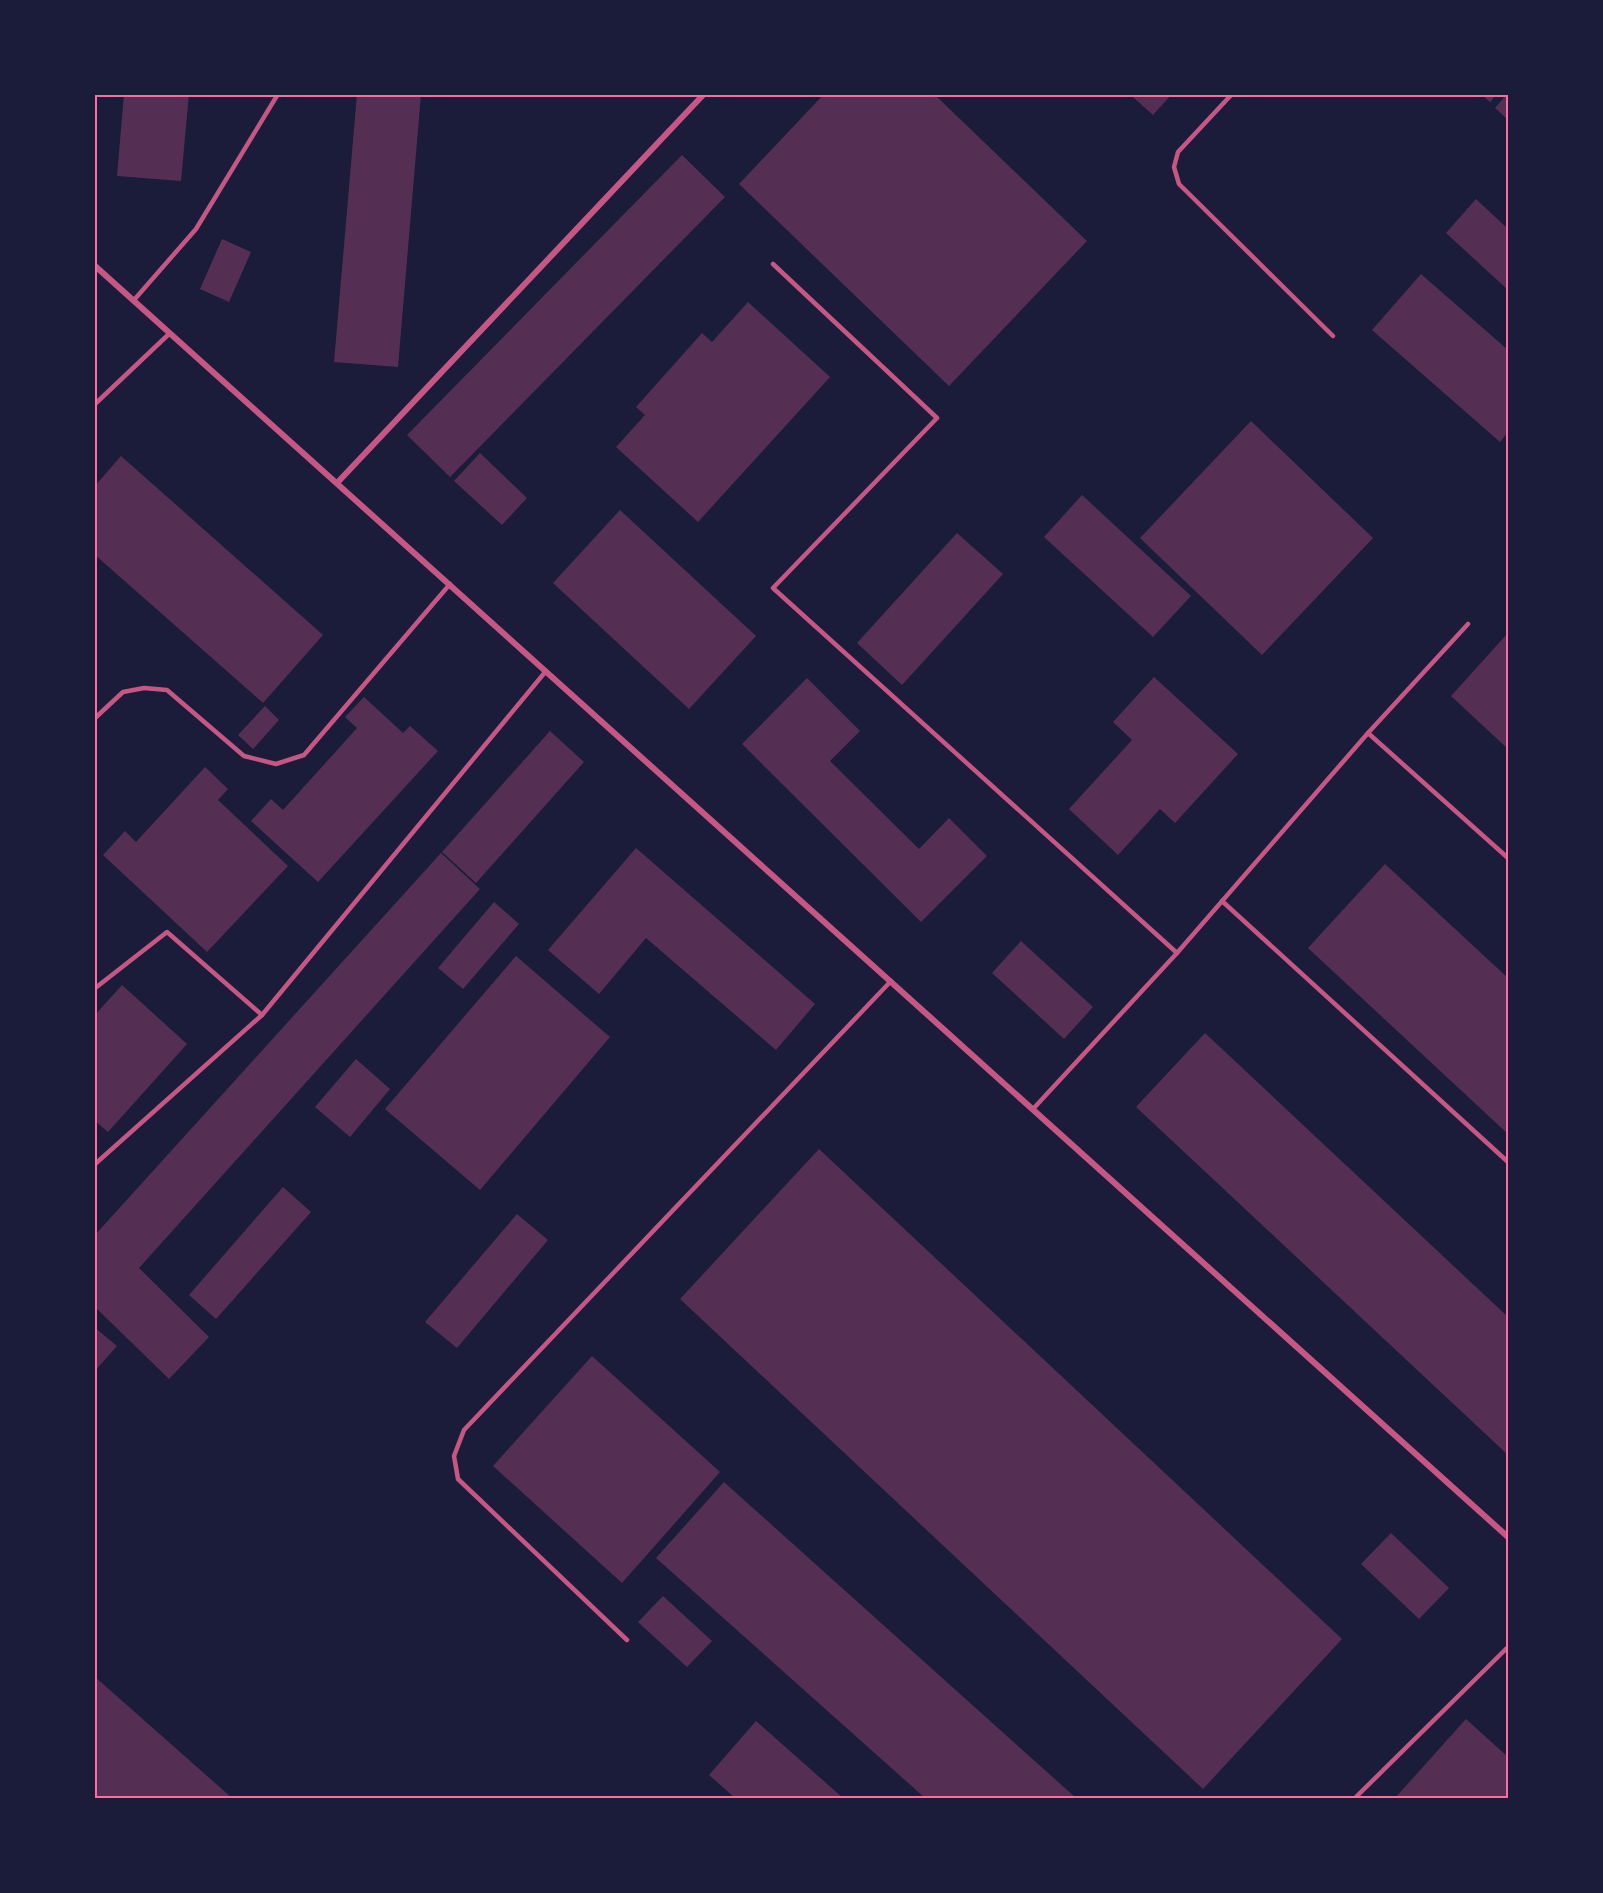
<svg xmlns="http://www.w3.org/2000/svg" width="1603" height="1893" font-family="'IBM Plex Serif',serif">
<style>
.building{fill:#542f53}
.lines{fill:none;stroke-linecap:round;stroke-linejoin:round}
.service{stroke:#c65784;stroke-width:4.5}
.minor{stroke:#c65784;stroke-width:6}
.neatline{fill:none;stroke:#ff6b9d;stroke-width:2}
</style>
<rect width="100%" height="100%" fill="#1b1b3a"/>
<g class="building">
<path d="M124,94H189L181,181L117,176Z"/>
<path d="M357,94H421L398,367L334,362Z"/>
<path d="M824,94H934L1087,241L949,386L739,184Z"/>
<path d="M1135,94H1172L1153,115L1133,97Z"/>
<path d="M1481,94H1497L1490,102Z"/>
<path d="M1507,94H1508V120L1495,108Z"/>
<path d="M682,155L725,197L450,477L407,435Z"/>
<path d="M1476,199L1508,229V290L1446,233Z"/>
<path d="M222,239L251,252L229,302L200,289Z"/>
<path d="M1421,274L1508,350V432L1500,442L1372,330Z"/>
<path d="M748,302L830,377L698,522L616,447L645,415L636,407L702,333L712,342Z"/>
<path d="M1251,421L1373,538L1262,655L1140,538Z"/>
<path d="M480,453L527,498L502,525L454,481Z"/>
<path d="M121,456L323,635L263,703L94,554V487Z"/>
<path d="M1082,495L1191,596L1153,637L1044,537Z"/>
<path d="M620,510L756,636L689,709L553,583Z"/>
<path d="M957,533L1003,574L902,685L857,643Z"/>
<path d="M1508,633V749L1451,696Z"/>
<path d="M1154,677L1238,754L1175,823L1160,809L1118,855L1069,809L1132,740L1113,722Z"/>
<path d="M807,678L860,731L830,761L919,849L949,818L987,856L921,922L742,744Z"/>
<path d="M364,697L403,733L410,726L438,751L318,882L251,821L271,799L283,810L357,728L345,717Z"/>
<path d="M265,706L279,720L253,749L238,735Z"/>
<path d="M550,731L584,762L476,883L442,852Z"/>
<path d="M205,767L228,789L218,800L288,866L207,952L103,855L125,831L136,842Z"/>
<path d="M636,848L815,1004L776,1050L646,938L599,994L548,950Z"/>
<path d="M441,853L480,889L139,1268L209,1337L169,1379L94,1306V1236Z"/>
<path d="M1385,864L1508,978V1134L1308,948Z"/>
<path d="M494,902L519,924L463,989L438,968Z"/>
<path d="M1021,941L1093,1007L1064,1039L992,973Z"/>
<path d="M516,956L610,1037L480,1190L385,1109Z"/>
<path d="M122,985L187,1044L108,1132L94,1120V1016Z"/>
<path d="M1205,1033L1508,1317V1455L1136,1107Z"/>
<path d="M356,1059L390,1089L350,1137L315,1107Z"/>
<path d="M819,1149L1342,1639L1203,1789L680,1299Z"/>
<path d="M283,1187L311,1212L216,1319L189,1295Z"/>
<path d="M517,1214L548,1240L457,1348L425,1322Z"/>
<path d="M94,1327L117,1346L94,1372Z"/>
<path d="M592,1356L720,1472L622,1583L493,1466Z"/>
<path d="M724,1482L1076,1798H925L656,1558Z"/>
<path d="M1391,1533L1449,1588L1419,1619L1361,1564Z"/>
<path d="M663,1596L712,1641L687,1667L638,1622Z"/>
<path d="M94,1676L232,1798H94Z"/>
<path d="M1466,1719L1508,1757V1798H1395Z"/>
<path d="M756,1721L843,1798H735L709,1775Z"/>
</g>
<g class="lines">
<g class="service">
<path d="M1232,94L1178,152L1174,167L1179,184L1333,336"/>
<path d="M773,264L937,418L773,588L1177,953"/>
<path d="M134,300L196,229L278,94"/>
<path d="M94,405L170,333"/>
<path d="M94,719L123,692L144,688L167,690L244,756L276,764L304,755L450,584"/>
<path d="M1368,733L1508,858"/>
<path d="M1222,901L1508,1162"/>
<path d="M94,989L167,932L262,1015"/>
<path d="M1033,1109L1177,953L1368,733L1468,624"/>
<path d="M94,1165L262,1015L546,671"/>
<path d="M627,1640L458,1479L454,1456L464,1430L891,981"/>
<path d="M1355,1798L1508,1647"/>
</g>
<g class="minor">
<path d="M94,265L1508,1537"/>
<path d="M337,483L704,94"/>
</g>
</g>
<rect width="1603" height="1893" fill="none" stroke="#1b1b3a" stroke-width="192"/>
<rect x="96" y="96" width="1411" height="1701" class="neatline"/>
</svg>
